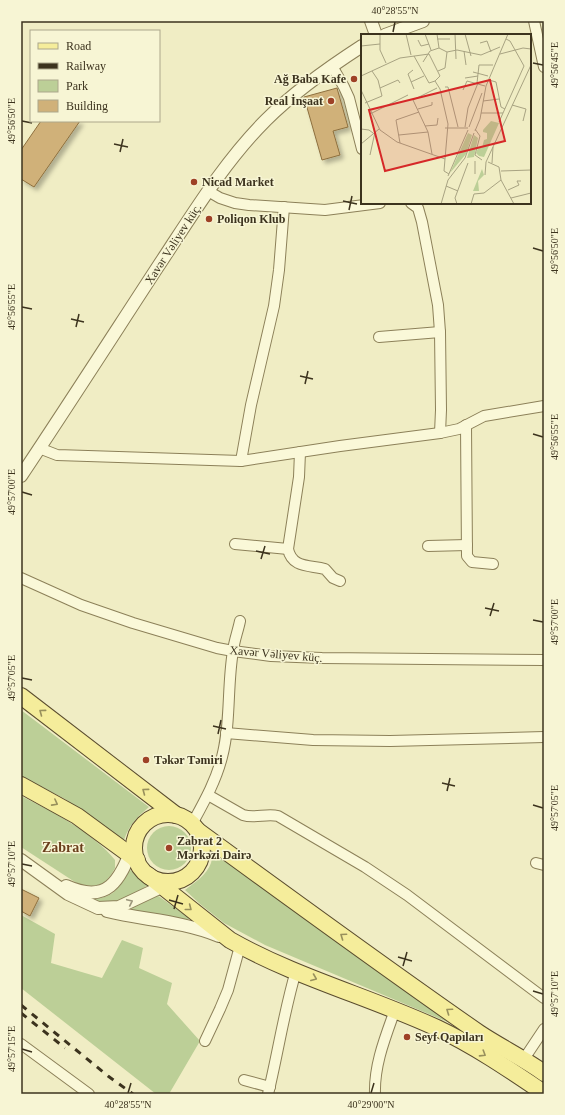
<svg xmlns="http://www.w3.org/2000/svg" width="565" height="1115" font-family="'Times New Roman',serif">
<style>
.green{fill:#bccf97}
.building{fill:#d0b179;stroke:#8d6f3e;filter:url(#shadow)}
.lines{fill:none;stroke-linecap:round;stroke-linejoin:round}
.minor-casing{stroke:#8c8059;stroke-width:12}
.tertiary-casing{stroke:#8c8059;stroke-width:14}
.primary-casing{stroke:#5a4c2e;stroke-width:18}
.minor{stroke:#faf8d8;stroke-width:10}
.tertiary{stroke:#faf8d8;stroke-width:12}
.primary{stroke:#f5ed9b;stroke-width:16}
.rail{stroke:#3c331e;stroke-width:3;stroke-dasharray:7 7;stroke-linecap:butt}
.oneway{stroke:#98905c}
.oneway2{stroke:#9b967b}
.ticks{fill:none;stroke:#3c331e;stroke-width:1.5}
.poi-dot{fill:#9e4126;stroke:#f7f5d4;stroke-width:1.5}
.labels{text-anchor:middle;stroke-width:3;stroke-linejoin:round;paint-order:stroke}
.poi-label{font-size:12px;font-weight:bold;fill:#3c331e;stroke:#f7f5d4;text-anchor:start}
.street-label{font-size:12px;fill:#3c331e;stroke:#f7f5d4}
.quarter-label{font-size:14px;font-weight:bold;fill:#6a3e1b;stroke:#f7f5d4}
.inset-road{fill:none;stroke:#a8a382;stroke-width:1}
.view{fill:#d62828;fill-opacity:0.15;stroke:#d62828;stroke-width:2}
.inset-edge{fill:none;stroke:#3c331e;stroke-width:2}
.neatline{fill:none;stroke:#3c331e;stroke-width:1.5}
.ticks-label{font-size:10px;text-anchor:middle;fill:#3c331e}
</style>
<defs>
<filter id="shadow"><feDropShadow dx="3.5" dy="3.5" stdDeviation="2" flood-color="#0004"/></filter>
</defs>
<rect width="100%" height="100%" fill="#f0edc4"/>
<g class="green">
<path d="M21,710L149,807C137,817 129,825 124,840L65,799L21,776Z"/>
<path d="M21,796C52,811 93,833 115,860V868L111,875L103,884L92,886L78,884L21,847Z"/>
<circle cx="169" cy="848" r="22"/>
<path d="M212,850L450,1023L265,945L224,923L200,904L185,890C194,883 207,875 211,863C212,860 212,854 212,850Z"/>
<path d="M130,870L148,885C123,901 113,908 83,898C112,901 116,892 130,870Z"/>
<path d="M157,895L189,918L187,920L132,911V907Z"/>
<path d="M21,915L55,934L51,963L102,978L122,940L143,948L139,968L172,983L167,1004L200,1041L169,1094H156L21,988Z"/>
</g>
<g class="building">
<path d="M337,88L348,127L333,131L340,155L322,160L304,97Z"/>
<path d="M41,121H80L34,187L21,179V150Z"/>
<path d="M21,889L39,898L30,916L21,911Z"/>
</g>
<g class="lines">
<defs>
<g id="minor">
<path d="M534,21L544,67"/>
<path d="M332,66L344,87L349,98L362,149"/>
<path d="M208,191L220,198L235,203L249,205L325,210L380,203"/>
<path d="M411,203L418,208L422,222L438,305L440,332L441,410L440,433"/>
<path d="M379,337L440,332"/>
<path d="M466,425L467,556L472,562L493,564"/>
<path d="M39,448L57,455L241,461L340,446L440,433L459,429L484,416L544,406"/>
<path d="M300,452L299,477L288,549C292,568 309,565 325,569L333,578L340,581"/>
<path d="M241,461L251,405L274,306L279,270L284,207"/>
<path d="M235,544L288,549"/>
<path d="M428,546L467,545"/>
<path d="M21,578L81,605L133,623L217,648L233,651L271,656L322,658L544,660"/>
<path d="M226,733L313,740L390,741L544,737"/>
<path d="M208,795L243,815C255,819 266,813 278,816L365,867L407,895L544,998"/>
<path d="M192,824C204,802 216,781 222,757C231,723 227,686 233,651C234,641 238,631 240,621"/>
<path d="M536,863L544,865"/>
<path d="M205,1041L220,1009L228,990L240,946"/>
<path d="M21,1044L89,1094"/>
<path d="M524,1059L544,1029"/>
<path d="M244,1080L270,1087"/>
<path d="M268,1094C278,1053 284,1011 296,971"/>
<path d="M375,1094C374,1065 385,1038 395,1010"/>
</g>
<g id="tertiary">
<path d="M371,21L376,35"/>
<path d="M385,35L423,21"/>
<path d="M21,476C67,407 112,337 157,268C191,217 223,163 266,120C295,91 328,68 362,46"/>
<path d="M21,860L68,894L98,908L119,907L174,881"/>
<path d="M66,886C111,906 120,877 135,842"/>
<path d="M107,911C144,920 182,921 219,936"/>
</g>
<g id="primary">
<path d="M21,696L176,815"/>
<path d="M21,785L77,816L137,860"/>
<circle cx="168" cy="848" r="34"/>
<path d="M198,831C291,899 384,967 479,1033C500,1047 523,1058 544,1073"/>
<path d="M148,875L230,940C295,977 370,997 437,1028C475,1046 510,1070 544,1093"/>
</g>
</defs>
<use href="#minor" class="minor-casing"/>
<use href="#tertiary" class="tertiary-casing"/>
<use href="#primary" class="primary-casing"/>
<use href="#minor" class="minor"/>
<use href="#tertiary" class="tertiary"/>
<use href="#primary" class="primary"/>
<g class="rail">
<path d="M21,1005L108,1076L133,1094"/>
<path d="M21,1013L65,1048"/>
</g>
</g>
<defs><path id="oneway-chevron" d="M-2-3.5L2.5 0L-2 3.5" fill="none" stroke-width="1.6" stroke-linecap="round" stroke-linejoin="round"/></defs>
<g class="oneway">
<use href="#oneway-chevron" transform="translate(42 712) rotate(-143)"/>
<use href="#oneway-chevron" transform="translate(145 791) rotate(-143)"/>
<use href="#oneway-chevron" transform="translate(55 803) rotate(28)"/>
<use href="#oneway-chevron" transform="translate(189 908) rotate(38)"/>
<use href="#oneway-chevron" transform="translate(343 936) rotate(-145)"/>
<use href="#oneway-chevron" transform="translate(314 978) rotate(22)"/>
<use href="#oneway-chevron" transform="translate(449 1011) rotate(-145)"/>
<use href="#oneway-chevron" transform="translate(483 1054) rotate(32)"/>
</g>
<use class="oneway2" href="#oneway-chevron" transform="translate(130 902) rotate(-25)"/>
<path class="ticks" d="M393,32L395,22M533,63L543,65M22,121L32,123M114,144L128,147M120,152L123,139M343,201L357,204M349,210L352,196M533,248L543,251M22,307L32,309M71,319L84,322M76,327L79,314M300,376L313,379M305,384L308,371M533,434L543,437M22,492L32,495M256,551L270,554M261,559L265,546M485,608L499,611M490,616L494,603M533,620L543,622M22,678L32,680M213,726L226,729M218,734L221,720M442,783L455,786M447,791L450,778M533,805L543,808M22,864L32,866M169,900L183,904M174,909L178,895M398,957L412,961M403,966L407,952M533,991L543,994M22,1049L32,1052M128,1093L131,1083M371,1093L374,1083"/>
<g class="poi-dot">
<circle cx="354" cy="79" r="4"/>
<circle cx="331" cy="101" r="4"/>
<circle cx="194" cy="182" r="4"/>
<circle cx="209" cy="219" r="4"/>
<circle cx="146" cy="760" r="4"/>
<circle cx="169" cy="848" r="4"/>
<circle cx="407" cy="1037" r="4"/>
</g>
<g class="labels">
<g class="poi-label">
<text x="346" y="83" text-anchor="end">Ağ Baba Kafe</text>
<text x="323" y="105" text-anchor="end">Real İnşaat</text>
<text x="202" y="186">Nicad Market</text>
<text x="217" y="223">Poliqon Klub</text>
<text x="154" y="764">Təkər Təmiri</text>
<text x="177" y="845">Zabrat 2<tspan x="177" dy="14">Mərkəzi Dairə</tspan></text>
<text x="415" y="1041">Seyf Qapıları</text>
</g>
<g class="street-label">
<text transform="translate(173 244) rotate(-57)" y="4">Xavər Vəliyev küç.</text>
<text transform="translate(276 654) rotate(5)" y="4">Xavər Vəliyev küç.</text>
</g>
<g class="quarter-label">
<text x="63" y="852">Zabrat</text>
</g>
</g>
<g transform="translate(361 34)">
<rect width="170" height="170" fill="#f0edc4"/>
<path d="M130,87L138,89L123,123L118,122L115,119L117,114H121L123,106L126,105V99L122,98V96ZM107,99L111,101L105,120L89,139ZM113,101L117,104L113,123L106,124ZM121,135L123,141L117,147L118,157H112Z" fill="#bccf97"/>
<path class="inset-road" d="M19,0V16L25,29M45,0L50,21M64,0L70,16M76,0L78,14M94,0L95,25M104,0L110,22M76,5H89M57,6L60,12L68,10M119,9L126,7L130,18M0,12L19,10M103,17L105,31M139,20L162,14L170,15M53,22L68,49L74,47M62,28L69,17L78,14L86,18L96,16L120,21L139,13M52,36L47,40L53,55M77,37L84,34L86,18M112,38L127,42M0,42L39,24L68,20L79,42L74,47L79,55L87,90L84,125M104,44L117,42M128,46L135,48L140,73L144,75M50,48L63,42M116,49L118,31H132M84,53H87L97,93M19,54L37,46L39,49M0,56L19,96L36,108L84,125L83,137L88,140M102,56L106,47L124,52M122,67L138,65M4,69L21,62L17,46L11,37M151,71L165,75L162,87M57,75L71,71V68M120,79H142M9,80L47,61M138,88L163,32L149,7L145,5M64,92L76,91L77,84M104,93L107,74L117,49M108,93L121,59M84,94H107M0,95L8,96L12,99M114,95L119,102L114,121L121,126M114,97L119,85L125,52L147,0M38,101L67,98M39,109L35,86L58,78M0,110L18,95M71,120L67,98L52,66L76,54M9,121L14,98M131,129L132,113M140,137L170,136M114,140V127M124,141L125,128L170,31M87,142L107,96M140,146L153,170M85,152L97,157M147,156L158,151L156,147H160M150,164L170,159M80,170L87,146L104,124L113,99M96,170L94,164L107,129M110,170L113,160L123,159L140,146L138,133L127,128"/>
<path class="view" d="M129,46L144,107L24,137L8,76Z"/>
<rect width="170" height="170" class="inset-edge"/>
</g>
<rect width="565" height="1115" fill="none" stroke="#f7f5d4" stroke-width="44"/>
<rect x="30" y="30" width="130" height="92" fill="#f7f5d4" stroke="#aca78b"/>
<rect x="38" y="43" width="20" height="6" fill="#f5ed9b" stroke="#aca78b"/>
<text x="66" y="50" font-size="12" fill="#3c331e">Road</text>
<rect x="38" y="63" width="20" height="6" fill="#3c331e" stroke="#aca78b"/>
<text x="66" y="70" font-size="12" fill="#3c331e">Railway</text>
<rect x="38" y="80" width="20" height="12" fill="#bccf97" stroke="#aca78b"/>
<text x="66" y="90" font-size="12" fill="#3c331e">Park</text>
<rect x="38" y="100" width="20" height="12" fill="#d0b179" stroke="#aca78b"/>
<text x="66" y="110" font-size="12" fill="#3c331e">Building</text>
<rect x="22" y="22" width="521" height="1071" class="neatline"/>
<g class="ticks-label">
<text x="395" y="14">40°28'55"N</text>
<text transform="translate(554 65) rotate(-90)" y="4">49°56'45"E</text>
<text transform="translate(11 121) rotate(-90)" y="4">49°56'50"E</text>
<text transform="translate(554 251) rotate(-90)" y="4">49°56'50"E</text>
<text transform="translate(11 307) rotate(-90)" y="4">49°56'55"E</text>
<text transform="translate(554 437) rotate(-90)" y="4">49°56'55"E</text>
<text transform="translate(11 492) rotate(-90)" y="4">49°57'00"E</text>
<text transform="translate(554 622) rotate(-90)" y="4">49°57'00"E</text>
<text transform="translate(11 678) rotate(-90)" y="4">49°57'05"E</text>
<text transform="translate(554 808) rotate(-90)" y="4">49°57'05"E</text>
<text transform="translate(11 864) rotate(-90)" y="4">49°57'10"E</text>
<text transform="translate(554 994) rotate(-90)" y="4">49°57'10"E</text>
<text transform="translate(11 1049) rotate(-90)" y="4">49°57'15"E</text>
<text x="128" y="1108">40°28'55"N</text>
<text x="371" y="1108">40°29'00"N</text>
</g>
</svg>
